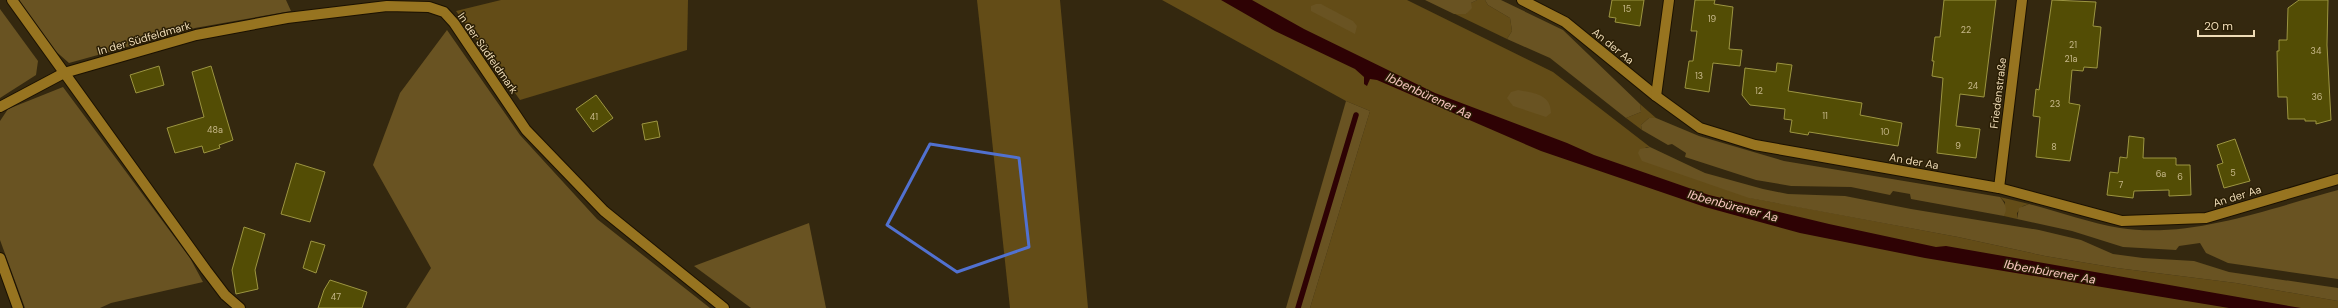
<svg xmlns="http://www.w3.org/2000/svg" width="2338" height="308" font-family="'DM Sans',sans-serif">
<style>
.green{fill:#634c17}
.forest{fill:#695322}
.water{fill:#2e0204}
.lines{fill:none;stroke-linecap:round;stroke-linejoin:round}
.stream{stroke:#2e0204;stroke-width:5.5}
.building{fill:#534d05;stroke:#9c9541}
.minor-casing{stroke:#1b1100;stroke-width:12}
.minor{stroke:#977420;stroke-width:10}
.marked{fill:none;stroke:#5171d0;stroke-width:3;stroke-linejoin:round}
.labels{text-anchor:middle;stroke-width:3;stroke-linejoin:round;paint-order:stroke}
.number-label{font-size:9px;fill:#c7b88a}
.street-label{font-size:11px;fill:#eedbb6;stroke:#2a1e05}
.water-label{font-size:12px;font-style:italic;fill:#fac6c1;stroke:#2a1e05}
</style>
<rect width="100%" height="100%" fill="#34280f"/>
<g class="green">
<path d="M501,0H688L687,50L520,100L456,11Z"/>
<path d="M977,0H1060L1088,308H1010Z"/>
<path d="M1162,0H1407L1553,72L1650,147H1645L1751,198L1958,237L2045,256L2117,268L2236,283L2338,301V308H1310L1370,111L1346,101Z"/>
<path d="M1477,0H1485L1488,5L1510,18L1512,31L1507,39L1455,14H1466L1471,3Z"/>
<path d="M1640,104L1656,118H1649L1641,125L1642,130L1626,118L1641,112Z"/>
<path d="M2000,197L2029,204L2023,206L2017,213V219L2004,216L2005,202Z"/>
</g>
<g class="forest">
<path d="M16,0H286L291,11L195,28L69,63L44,41Z"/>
<path d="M1425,0H1477L1471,3L1472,8L1466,14H1454Z"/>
<path d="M1485,0H1501L1563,30L1640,104L1641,112L1626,118L1550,58L1507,39L1512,31L1510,18L1488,5Z"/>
<path d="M1316,4H1321L1353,21L1357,26L1355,34L1311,11V6Z"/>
<path d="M0,9L38,61L36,75L0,98Z"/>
<path d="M447,30L520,135L597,219L710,308H406L431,268L373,165L400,93Z"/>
<path d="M63,87L190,258L203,282L111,303L100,308H25L0,240V121L8,109Z"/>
<path d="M1518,90C1533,93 1551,94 1551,113L1546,117L1513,106L1507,98L1511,92Z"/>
<path d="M1346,101L1370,111L1310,308H1286Z"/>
<path d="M1649,118H1656L1699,136L1784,161L2000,197C2005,203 2008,208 2004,216L1911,199L1910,194L1893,191L1890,195L1851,187L1791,186L1756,180L1685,157L1686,153L1672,144L1668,145L1642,130L1641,125Z"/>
<path d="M1650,147L1705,173L1763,189L1788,194L1845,196L1911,209L2039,230L2081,240L2113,254L2143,258L2194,261L2229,272L2338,288V301L2236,283L2117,268L2045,256L1958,237L1749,198L1642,161L1638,153L1640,149Z"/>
<path d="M2338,190V279L2228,263L2206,253L2200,243L2179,246L2176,250L2123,247L2072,231L2017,219L2019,208L2029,204C2059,212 2090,223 2120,228C2191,239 2271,208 2338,190Z"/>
<path d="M809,223L826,308H751L694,266Z"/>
</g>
<path class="water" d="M1221,0H1252L1304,29L1435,93L1567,143L1594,155L1709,195L1829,224L1936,247L1946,246L2301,308H2229L1925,258L1800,233L1705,207L1541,151L1377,80L1370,79L1367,86L1364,84V77L1355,69L1275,31Z"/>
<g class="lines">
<path class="stream" d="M1298,308L1356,115"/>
</g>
<g class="building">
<path d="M1612,0H1644L1640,26L1615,22L1616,18L1609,17Z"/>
<path d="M1695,0H1715L1714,4L1733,7L1729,49L1742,50L1740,66L1713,63L1709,92L1685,88L1689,61H1693L1697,31H1691Z"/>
<path d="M1944,0H1996L1984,97L1960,94L1956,126L1980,129L1976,158L1937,153L1943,78L1932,76L1934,61H1932L1935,37H1940Z"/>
<path d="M2052,0L2096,2L2093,26L2101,27L2097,68L2084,67L2083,71L2072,70L2069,103L2080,105L2070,161L2036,157L2040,117L2033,116L2036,89L2039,90Z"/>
<path d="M2299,0H2328L2327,45L2331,120L2316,124V121H2305V119H2288L2287,97H2278L2277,51H2279V40H2287L2288,8Z"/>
<path d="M1777,63L1792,65L1788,91L1862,103L1860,115L1902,123L1898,146L1809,132L1808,135L1790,132L1792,120L1784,119L1785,109L1750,105L1742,95L1745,68L1776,72Z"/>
<path d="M159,66L164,85L136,93L130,75Z"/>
<path d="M211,66L233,140L219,145L220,148L204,153L202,146L175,153L167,128L204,117L192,72Z"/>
<path d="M596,95L613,118L593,132L576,109Z"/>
<path d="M657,121L660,137L645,140L642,124Z"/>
<path d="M2129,136L2144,138L2143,158H2176V165H2190L2191,195L2169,196V190L2134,191L2133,198L2107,195L2110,172L2118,173L2120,157L2127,158Z"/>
<path d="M2235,139L2250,181L2224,188L2217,165L2223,163L2217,145Z"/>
<path d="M296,163L325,172L310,222L281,214Z"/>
<path d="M244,227L265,234L255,270L258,289L236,294L232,270Z"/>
<path d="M311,241L325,245L316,273L303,268Z"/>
<path d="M330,280L367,292L362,308H318L324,290Z"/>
</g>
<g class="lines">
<defs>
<g id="minor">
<path d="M12,0L206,270L225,295L240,308"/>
<path d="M1522,0L1565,22L1656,96L1700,128L1755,145L1999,188L2122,221L2206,218L2338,179"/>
<path d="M1656,96L1669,0"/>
<path d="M0,107L64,73L196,35L287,18L387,6L429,7L444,12L454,23L526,130L604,211L724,308"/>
<path d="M1999,188L2022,0"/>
<path d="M0,258L18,308"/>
</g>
</defs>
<use href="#minor" class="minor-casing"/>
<use href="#minor" class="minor"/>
</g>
<path class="marked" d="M930,144L1019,158L1029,247L957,272L887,225Z"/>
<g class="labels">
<g class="number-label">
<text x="1627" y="12">15</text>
<text x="1712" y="22">19</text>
<text x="1966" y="33">22</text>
<text x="2073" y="48">21</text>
<text x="2316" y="54">34</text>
<text x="2071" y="62">21a</text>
<text x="1699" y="79">13</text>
<text x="1973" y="89">24</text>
<text x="1759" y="94">12</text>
<text x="2317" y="100">36</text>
<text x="2055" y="107">23</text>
<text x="1825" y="119">11</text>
<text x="594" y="120">41</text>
<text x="215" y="133">48a</text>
<text x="1885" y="135">10</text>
<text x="1958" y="149">9</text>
<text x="2054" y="150">8</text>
<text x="2233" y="176">5</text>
<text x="2161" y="177">6a</text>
<text x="2180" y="180">6</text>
<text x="2121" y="188">7</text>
<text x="336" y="300">47</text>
</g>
<g class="street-label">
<text transform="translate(144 38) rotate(-16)" y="4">In der Südfeldmark</text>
<text transform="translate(1613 46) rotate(39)" y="4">An der Aa</text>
<text transform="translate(488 53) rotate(55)" y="4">In der Südfeldmark</text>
<text transform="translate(1998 93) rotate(-83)" y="4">Friedenstraße</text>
<text transform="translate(1914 161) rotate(10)" y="4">An der Aa</text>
<text transform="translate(2237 196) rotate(-17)" y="4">An der Aa</text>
</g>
<g class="water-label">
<text transform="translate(1429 96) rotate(25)" y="4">Ibbenbürener Aa</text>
<text transform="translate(1733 206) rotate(15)" y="4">Ibbenbürener Aa</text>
<text transform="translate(2050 272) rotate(10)" y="4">Ibbenbürener Aa</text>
</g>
</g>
<path d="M2198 30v6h56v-6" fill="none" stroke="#eedbb6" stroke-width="2"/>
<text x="2204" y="30" font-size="12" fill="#eedbb6" stroke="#2a1e05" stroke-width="3" paint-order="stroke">20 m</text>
</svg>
